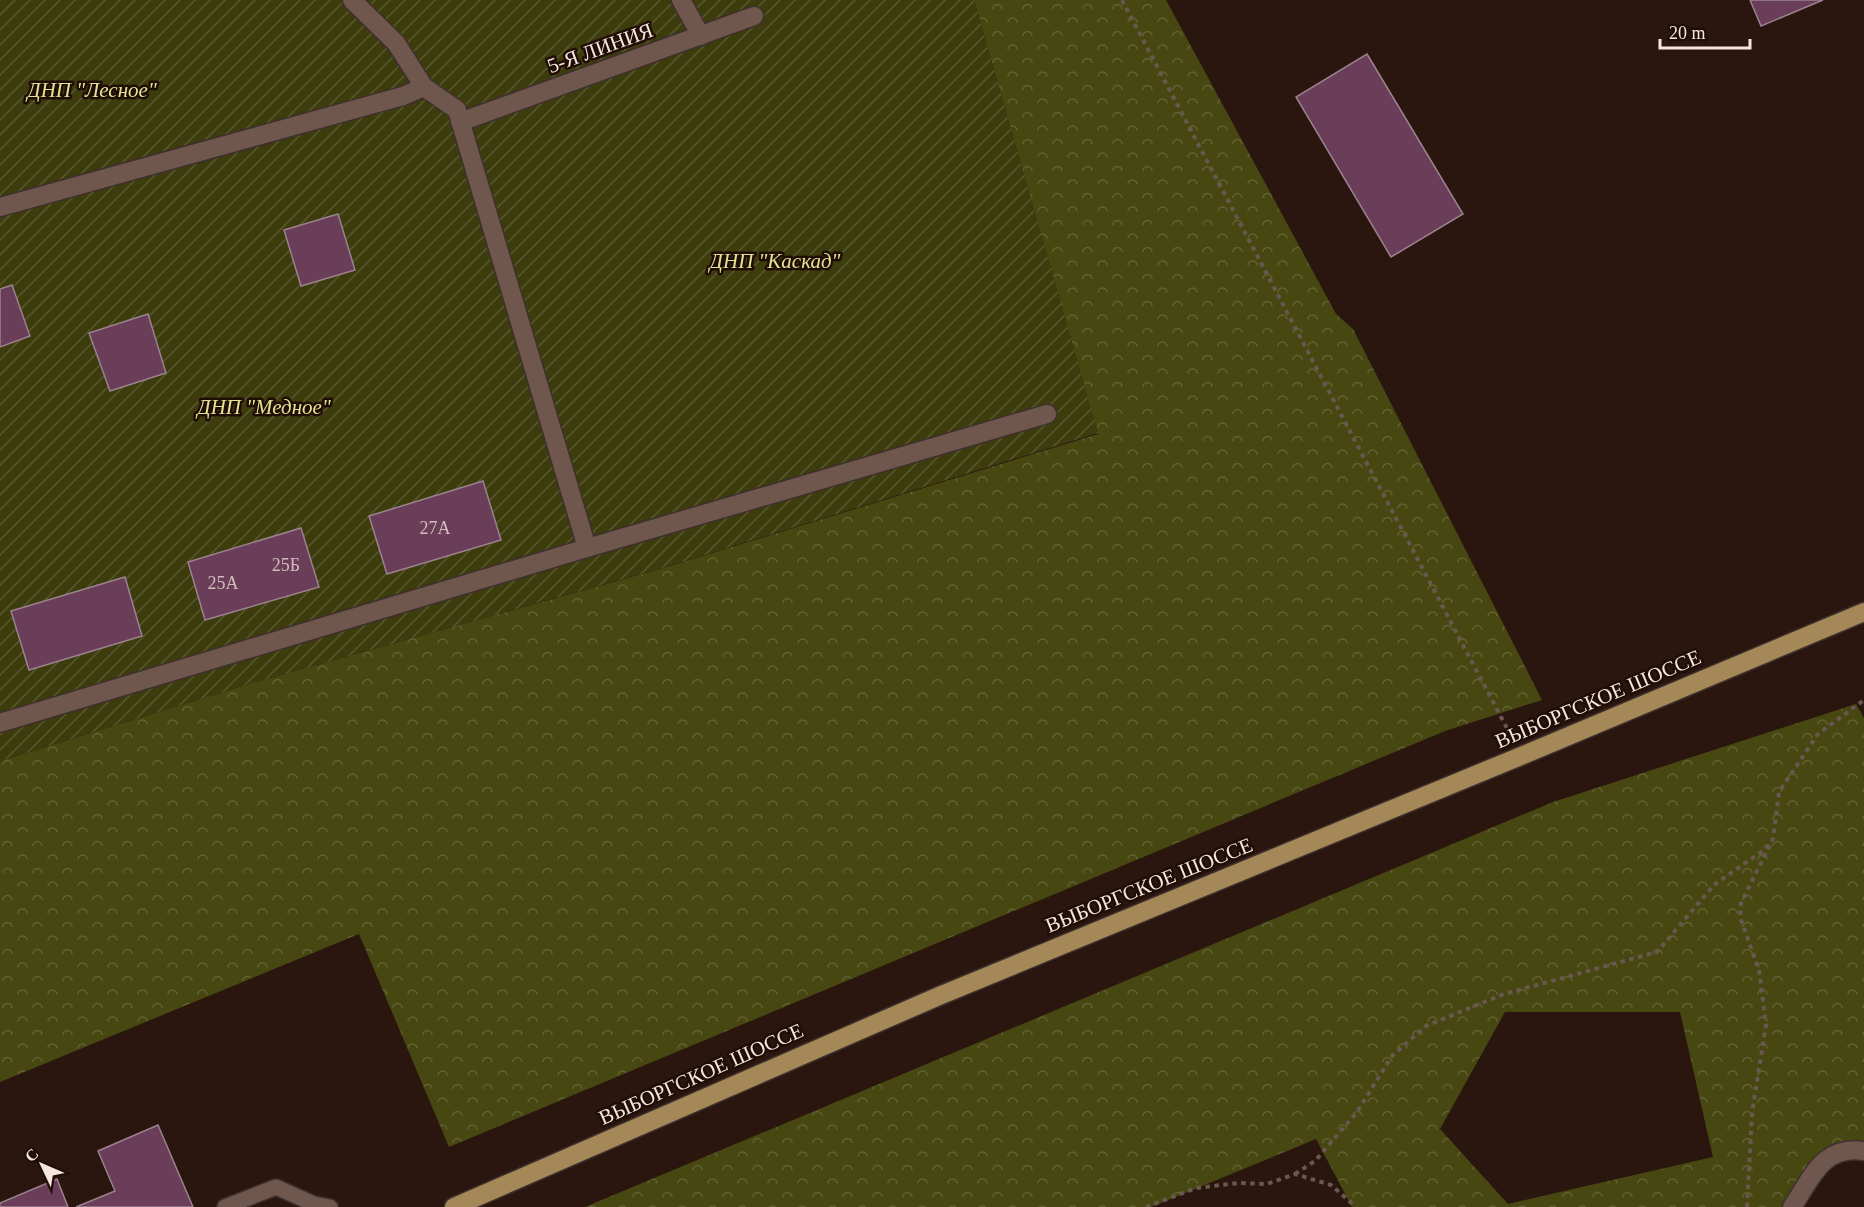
<svg xmlns="http://www.w3.org/2000/svg" width="1864" height="1207" font-family="Georgia,serif">
<style>
.forest{fill:url(#forest-crowns);fill-rule:evenodd}
.garden{fill:url(#garden-furrows)}
.building{fill:#6a3d58;stroke:#9b828f;stroke-width:1.5}
.lines{fill:none;stroke-linecap:round;stroke-linejoin:round}
.lane-casing{stroke:#3f302d;stroke-width:18}
.street-casing{stroke:#3f302d;stroke-width:21}
.primary-casing{stroke:#3f302d;stroke-width:21}
.path{stroke:#695750;stroke-width:4;stroke-dasharray:4.5 4.5;stroke-linecap:butt}
.lane{stroke:#6f574d;stroke-width:15}
.street{stroke:#6f574d;stroke-width:18}
.primary{stroke:#a48857;stroke-width:18}
.labels{text-anchor:middle;stroke-width:5;stroke-linejoin:round;paint-order:stroke}
.number-label{font-size:18px;fill:#d2bcbe}
.street-label{font-size:21px;fill:#f5e6e0;stroke:#200d05}
.park-label{font-size:21px;font-style:italic;fill:#e1e493;stroke:#200d05}
</style>
<defs>
<pattern id="forest-crowns" width="20" height="18" patternUnits="userSpaceOnUse" patternTransform="scale(1.5)"><rect width="20" height="18" fill="#474712"/><path d="M2 6a3 3 0 1 1 6 0M12 15a3 3 0 1 1 6 0" fill="none" stroke="#626234"/></pattern>
<pattern id="garden-furrows" width="10" height="10" patternUnits="userSpaceOnUse" patternTransform="scale(1.5)"><rect width="10" height="10" fill="#3c3c0d"/><path d="M-1 1l2-2M0 10L10 0M9 11l2-2" fill="none" stroke="#595830"/></pattern>
</defs>
<rect width="100%" height="100%" fill="#2a160e"/>
<g class="forest">
<path d="M974,0H1166L1336,314L1353,329L1542,700L1445,731L449,1147L359,934L0,1082V761L249,684L670,566L1098,434Z"/>
<path d="M1856,704L1864,718V1151L1824,1159L1792,1207H1352L1316,1139L1151,1207H585L1553,802ZM1505,1012H1680L1713,1157L1508,1204L1440,1129Z"/>
</g>
<path class="garden" d="M0,0H974L1098,433L669,566L249,684L0,761Z"/>
<g class="building">
<path d="M1750,0H1823L1761,26Z"/>
<path d="M1367,54L1463,214L1391,257L1296,97Z"/>
<path d="M338,214L355,270L301,286L284,230Z"/>
<path d="M12,285L30,336L0,347V289Z"/>
<path d="M148,314L166,373L110,391L89,333Z"/>
<path d="M483,481L501,540L387,574L369,516Z"/>
<path d="M301,528L319,587L205,620L188,562Z"/>
<path d="M125,577L142,636L29,670L11,611Z"/>
<path d="M158,1125L193,1207H76L115,1191L98,1151Z"/>
<path d="M57,1179L68,1207H0V1203Z"/>
</g>
<g class="lines">
<defs>
<path id="lane" d="M225,1207L276,1187L314,1204L330,1207"/>
<g id="street">
<path d="M352,0L396,43L424,87L457,110L587,548"/>
<path d="M681,0L701,36"/>
<path d="M460,122L754,16"/>
<path d="M0,207L403,96L424,87"/>
<path d="M0,723L587,548L1047,414"/>
<path d="M1792,1207C1812,1178 1822,1145 1864,1151"/>
</g>
<path id="primary" d="M454,1207L939,996L1521,756L1864,612"/>
</defs>
<use href="#lane" class="lane-casing"/>
<use href="#street" class="street-casing"/>
<use href="#primary" class="primary-casing"/>
<g class="path">
<path d="M1122,0L1510,734"/>
<path d="M1295,1174L1315,1161L1357,1112L1392,1056L1426,1026L1504,994L1657,952L1714,885L1764,850L1773,839L1779,792L1818,734L1864,700"/>
<path d="M1146,1207L1196,1188L1239,1183L1267,1184L1295,1174L1331,1185L1356,1207"/>
<path d="M1747,1207L1752,1113L1766,1025L1759,970L1740,917L1741,903L1770,845"/>
</g>
<use href="#lane" class="lane"/>
<use href="#street" class="street"/>
<use href="#primary" class="primary"/>
</g>
<g class="labels">
<g class="number-label">
<text x="435" y="534">27А</text>
<text x="286" y="571">25Б</text>
<text x="223" y="589">25А</text>
</g>
<g class="street-label">
<text transform="translate(600 48) rotate(-20)" y="7">5-Я ЛИНИЯ</text>
<text transform="translate(1598 699) rotate(-23)" y="7">ВЫБОРГСКОЕ ШОССЕ</text>
<text transform="translate(1149 885) rotate(-22)" y="7">ВЫБОРГСКОЕ ШОССЕ</text>
<text transform="translate(701 1074) rotate(-24)" y="7">ВЫБОРГСКОЕ ШОССЕ</text>
</g>
<g class="park-label">
<text x="92" y="97">ДНП "Лесное"</text>
<text x="775" y="268">ДНП "Каскад"</text>
<text x="264" y="414">ДНП "Медное"</text>
</g>
</g>
<g transform="translate(42 1165) rotate(314)" stroke="#200d05" stroke-width="4.5" paint-order="stroke">
<path d="M0-4.5L10 22L0 15L-10 22Z" fill="#f5e6e0"/>
<text y="-9" font-size="16" font-weight="bold" text-anchor="middle" fill="#f5e6e0">С</text>
</g>
<path d="M1660 39v9h90v-9" fill="none" stroke="#f5e6e0" stroke-width="3"/>
<text x="1669" y="39" font-size="18" fill="#f5e6e0" stroke="#200d05" stroke-width="4.5" paint-order="stroke">20 m</text>
</svg>
